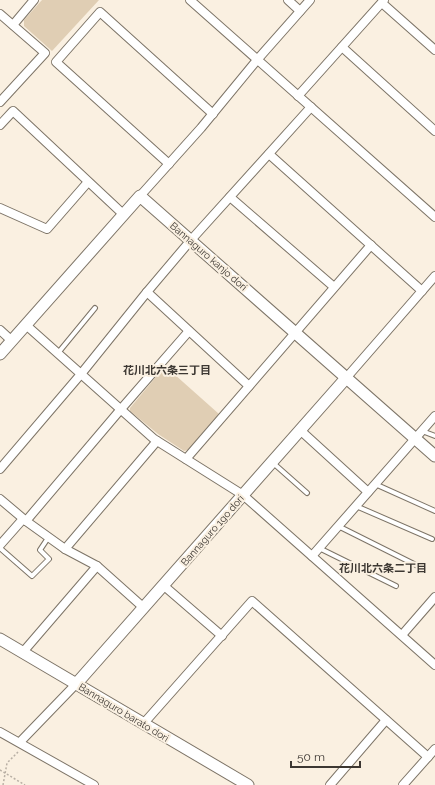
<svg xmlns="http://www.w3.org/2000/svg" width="435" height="785" font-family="Raleway,'Noto Sans JP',sans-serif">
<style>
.green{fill:#e0ceb4}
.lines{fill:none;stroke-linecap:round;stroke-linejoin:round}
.lane-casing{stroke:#7d7467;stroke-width:6}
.street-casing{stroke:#7d7467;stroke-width:10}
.secondary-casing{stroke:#7d7467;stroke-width:13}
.path{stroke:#b8afa4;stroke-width:1.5;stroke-dasharray:2 2;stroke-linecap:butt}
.lane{stroke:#fff;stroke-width:4}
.street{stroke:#fff;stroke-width:8}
.secondary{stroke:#fff;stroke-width:11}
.labels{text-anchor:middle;stroke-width:4;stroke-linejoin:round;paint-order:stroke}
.street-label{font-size:10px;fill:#3c3732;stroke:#faf0e1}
.neighbourhood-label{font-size:11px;font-weight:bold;fill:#3c3732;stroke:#faf0e1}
</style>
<rect width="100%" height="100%" fill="#faf0e1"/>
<g class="green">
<path d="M42,0H99L52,51L24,26V20Z"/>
<path d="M165,366L219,414L188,450L184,451L158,434L130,411V408Z"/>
</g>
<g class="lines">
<defs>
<g id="lane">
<path d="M58,353L95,308"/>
<path d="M422,431L435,436"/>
<path d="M272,462L307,493"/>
<path d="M375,484L435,511"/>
<path d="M356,506L432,539"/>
<path d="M338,526L418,566"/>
<path d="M0,548L32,576L49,559L40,550L48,538"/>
<path d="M319,548L396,586"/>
</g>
<g id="street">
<path d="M190,0L435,217"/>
<path d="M288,0L300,11"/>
<path d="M382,3L435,50"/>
<path d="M0,14L45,53L0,102"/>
<path d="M13,25L34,0"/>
<path d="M342,47L435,131"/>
<path d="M298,96L384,0"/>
<path d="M0,125L13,111L123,214"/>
<path d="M269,154L422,291"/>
<path d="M169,164L56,62L100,12L213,114"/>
<path d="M140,196L201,128L257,60L310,0"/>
<path d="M230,197L334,287"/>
<path d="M0,208L47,229L88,182"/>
<path d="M147,292L249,386"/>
<path d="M26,325L154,439L243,495L435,665"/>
<path d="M0,330L12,341"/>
<path d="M347,377L435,276"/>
<path d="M300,430L368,492"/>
<path d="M186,459L371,245"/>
<path d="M0,469L81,374L147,292L191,240L311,107"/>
<path d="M0,499L26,521L65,549L97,566L144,608"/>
<path d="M26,521L121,409L189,331"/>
<path d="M0,545L23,519"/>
<path d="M65,549L157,441"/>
<path d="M312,556L435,416"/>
<path d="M163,585L222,636"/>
<path d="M402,635L435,597"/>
<path d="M23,652L97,566"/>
<path d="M144,723L252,601L428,757"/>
<path d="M0,732L94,785"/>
<path d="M20,742L77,683"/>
<path d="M330,785L386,720"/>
<path d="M403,785L435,749"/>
</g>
<g id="secondary">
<path d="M0,354L140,196L435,456"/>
<path d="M0,639L248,785"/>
<path d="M77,683L347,377"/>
</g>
</defs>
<use href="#lane" class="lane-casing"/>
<use href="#street" class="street-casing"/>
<use href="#secondary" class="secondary-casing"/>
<g class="path">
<path d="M0,770L25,785"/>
<path d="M3,785L7,763L18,752"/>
</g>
<use href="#lane" class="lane"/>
<use href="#street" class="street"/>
<use href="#secondary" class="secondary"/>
</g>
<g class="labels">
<g class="street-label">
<text transform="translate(209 256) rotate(41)" y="4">Bannaguro kanjo dori</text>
<text transform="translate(212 530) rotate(-49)" y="4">Bannaguro 1go dori</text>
<text transform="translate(124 712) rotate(31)" y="4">Bannaguro barato dori</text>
</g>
<g class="neighbourhood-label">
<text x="167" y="374">花川北六条三丁目</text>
<text x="383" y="572">花川北六条二丁目</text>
</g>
</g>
<path d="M291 761v6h69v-6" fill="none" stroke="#3c3732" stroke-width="2"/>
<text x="297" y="761" font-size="12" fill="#3c3732" stroke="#faf0e1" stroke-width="3" paint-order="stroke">50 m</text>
</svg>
